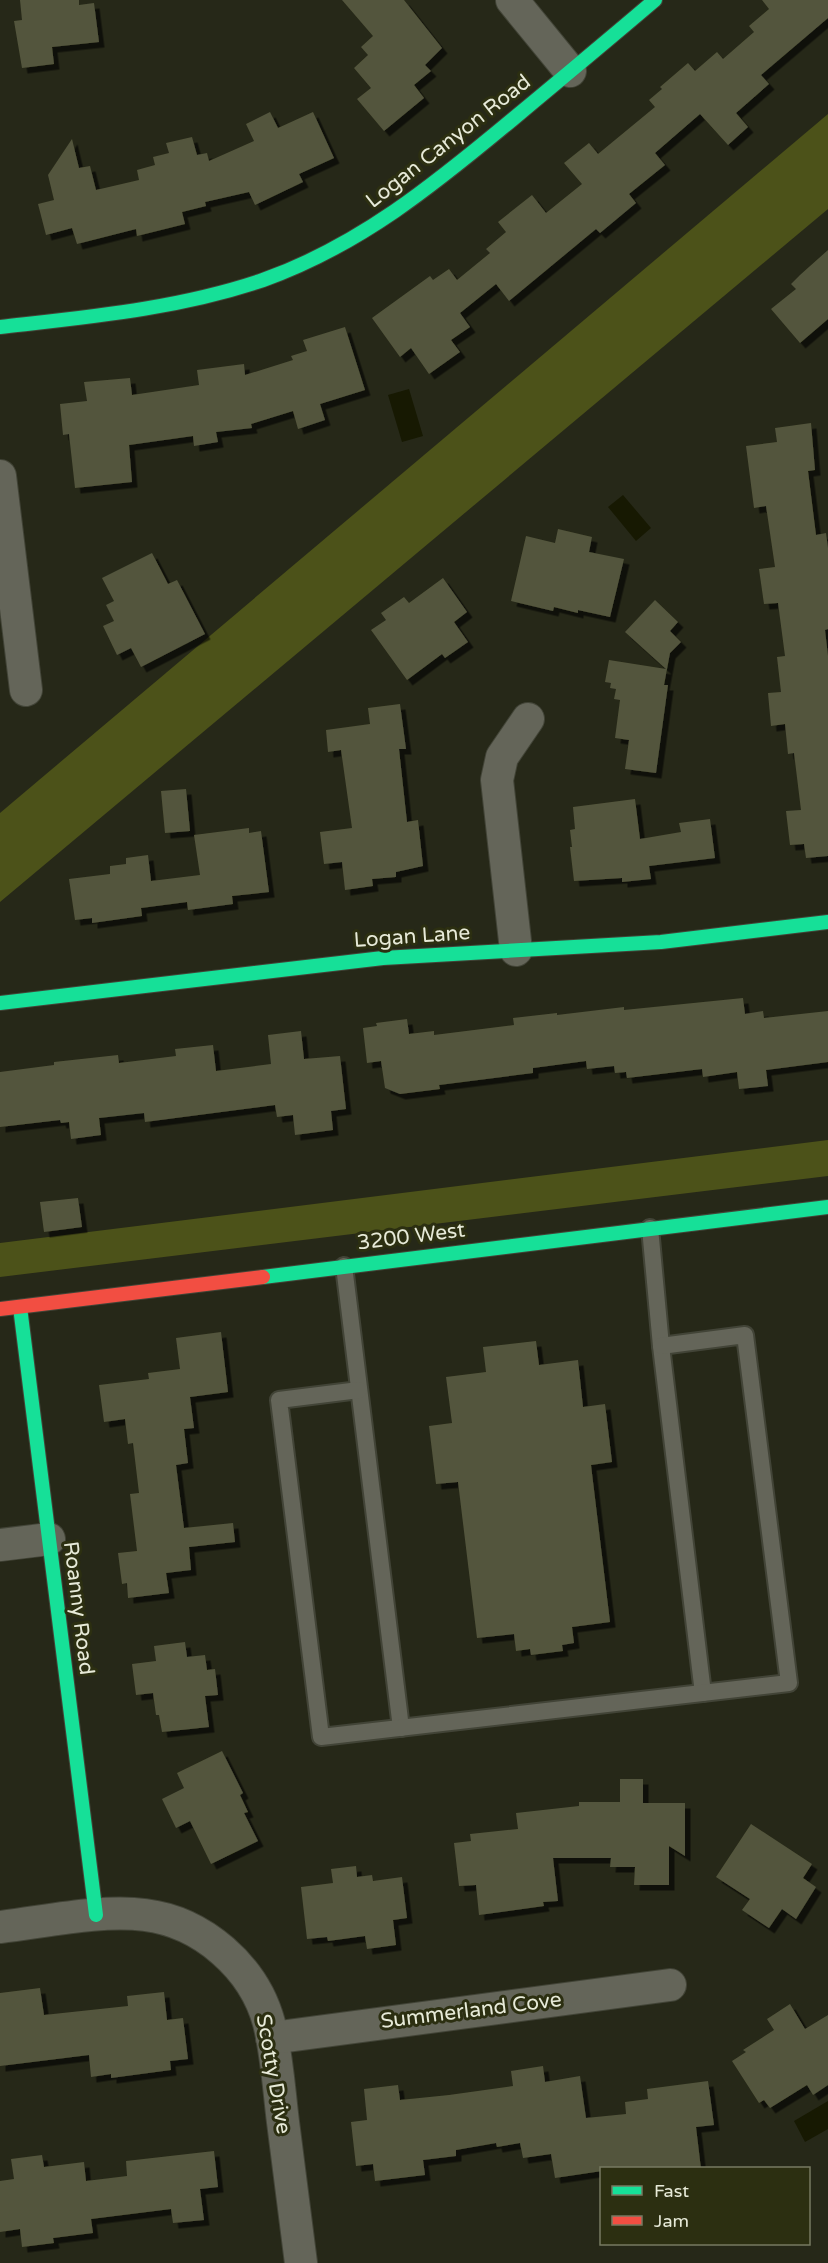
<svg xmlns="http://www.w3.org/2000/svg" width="828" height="2263" font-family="'Varela Round',sans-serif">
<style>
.green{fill:#4c5219}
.water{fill:#171902}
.building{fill:#53553c;filter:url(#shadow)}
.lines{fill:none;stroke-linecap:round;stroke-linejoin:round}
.lane-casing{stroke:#424437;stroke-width:20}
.street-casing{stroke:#424437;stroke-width:34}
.fast-casing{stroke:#424437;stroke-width:16}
.jam-casing{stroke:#424437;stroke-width:16}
.lane{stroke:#646559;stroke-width:16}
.street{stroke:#646559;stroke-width:32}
.fast{stroke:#16e098;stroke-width:14}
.jam{stroke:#f24e42;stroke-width:14}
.labels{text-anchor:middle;stroke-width:6;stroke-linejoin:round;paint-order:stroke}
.street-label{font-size:21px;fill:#e7ead8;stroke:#2c2f11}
</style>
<defs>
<filter id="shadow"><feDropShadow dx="5.5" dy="5.5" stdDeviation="0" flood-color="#0009"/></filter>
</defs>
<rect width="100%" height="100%" fill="#262818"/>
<g class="green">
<path d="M828,114V209L0,902V813Z"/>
<path d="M828,1140V1176L0,1277V1243Z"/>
</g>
<g class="water">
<path d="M409,389L423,436L402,442L388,395Z"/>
<path d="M623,495L651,528L636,541L608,507Z"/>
<path d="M828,2101V2129L805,2142L794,2121Z"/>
</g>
<g class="building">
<path d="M20,0H79V5L94,3L99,42L52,47L54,64L22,68L14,21L22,20Z"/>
<path d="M342,0H404L442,48L425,65L431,71L414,85L424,98L384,131L357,99L371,88L354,68L368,55L361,47L373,36Z"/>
<path d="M762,0H828V18L761,75L769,84L736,113L748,127L728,145L700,114L655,153L665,165L629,194L636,203L600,233L596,229L509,301L496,284L460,313L470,327L451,340L460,352L429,374L411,348L400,357L372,318L430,276L433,280L449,269L457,280L490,253L486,249L506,232L498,222L532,195L546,213L582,184L564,163L589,143L598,154L655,107L649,100L662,89L660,87L688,63L695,71L717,52L723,59L754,32L749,26L769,9Z"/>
<path d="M270,112L278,128L313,112L334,158L299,174L303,182L255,205L249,192L205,202L206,206L182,212L185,224L137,236L136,229L77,244L72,228L46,235L38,204L54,200L48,175L72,139L79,168L90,166L96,190L139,180L137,170L155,165L153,157L169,153L166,143L192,137L197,155L207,153L209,161L254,141L246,124Z"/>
<path d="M828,250V319L800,343L771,309L796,289L791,284L800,275Z"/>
<path d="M345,327L365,390L320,404L325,420L298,429L293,411L251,424L252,428L216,432L218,442L194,446L193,436L129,445L132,482L75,488L69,434L63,435L60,404L87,401L84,382L130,378L132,395L199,385L197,370L244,364L245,375L293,360L291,356L307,351L303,340Z"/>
<path d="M811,423L815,470L808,471L816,535L826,533L828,548V629L825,630L828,656V856L806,858L804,844L790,845L786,811L801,810L794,753L788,754L785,724L771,726L768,693L781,692L777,657L785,656L778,603L764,604L759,569L775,567L766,506L754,508L746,446L777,442L775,428Z"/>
<path d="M558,529L592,537L589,552L624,559L610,617L578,610V613L554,607L553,611L511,601L526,536L555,543Z"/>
<path d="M152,553L168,584L177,580L205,634L141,667L131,648L117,655L103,626L114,621L106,605L114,601L102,578Z"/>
<path d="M443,578L467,612L454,622L468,642L445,658L442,654L407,680L371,630L386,620L381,613L404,597L409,603Z"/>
<path d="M655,600L678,622L670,631L681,642L670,653L664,685H668L656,773L625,769L629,740L615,738L620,700L614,699L616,689L610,688L611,683L605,682L609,660L666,669L625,632Z"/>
<path d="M400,704L406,749H399L407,822L418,820L423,866L396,872V877L372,879L373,886L345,890L342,862L324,864L320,832L352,828L341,750L328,752L326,730L370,724L368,708Z"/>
<path d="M186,789L190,831L165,833L161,791Z"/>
<path d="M635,799L640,839L681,832L679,823L710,819L715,858L649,866L651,879L622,882V878L574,881L570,847H572L570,830L575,829L573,807Z"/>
<path d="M249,828V833L261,831L269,892L232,896L233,904L188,910L187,902L141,908L142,916L92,923V918L75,920L69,879L110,874V866L126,864V858L148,855L151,881L200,875L194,835Z"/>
<path d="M743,998L745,1014L763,1011L764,1018L828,1011V1062L766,1070L768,1086L739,1089L737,1072L703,1077L702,1069L627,1078L626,1072L615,1073L614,1066L587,1069L586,1061L533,1068V1073L439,1085L440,1089L400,1094L385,1088L381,1061L367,1063L363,1028L377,1026L376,1023L407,1019L409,1034L434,1031V1035L514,1025L513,1018L557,1013V1015L624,1007V1010Z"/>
<path d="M301,1031L304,1059L340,1056L346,1109L331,1111L333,1130L295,1135L293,1115L277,1117L275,1105L145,1122L144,1113L99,1118L101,1135L71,1139L69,1122L61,1123L60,1120L0,1127V1072L54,1065V1062L118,1055L119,1063L176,1056L175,1049L213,1045L216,1071L271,1064L268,1035Z"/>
<path d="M78,1198L82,1227L44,1232L40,1202Z"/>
<path d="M221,1332L228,1392L190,1397L194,1428L184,1429L188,1463L176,1465L184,1528L233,1523L235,1542L189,1547L191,1570L166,1573L169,1593L128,1598L127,1583L122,1584L118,1553L137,1551L130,1494L139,1493L133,1443L128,1444L125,1419L104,1422L99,1385L149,1379L148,1373L180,1369L176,1338Z"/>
<path d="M536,1341L539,1365L578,1360L583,1407L605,1404L612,1462L591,1465L610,1622L572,1627L574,1643L562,1645L563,1651L531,1655L530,1649L516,1651L514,1634L477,1638L458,1482L436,1484L429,1426L452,1423L446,1377L486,1372L483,1347Z"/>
<path d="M185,1642L187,1657L205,1655L207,1670L215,1669L218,1695L205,1696L209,1727L162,1732L159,1715H156L153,1693L136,1695L132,1664L156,1661L154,1646Z"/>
<path d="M222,1751L243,1793L240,1795L248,1812L244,1813L258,1841L211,1864L190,1821L176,1828L162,1799L184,1788L177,1773Z"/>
<path d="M620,1779H643V1803H685V1856L669,1846V1885H634L635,1867H610L611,1858H553L558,1901L543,1902L544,1906L479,1915L476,1885L459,1886L454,1843L471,1841L470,1834L518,1829L516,1813L579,1806V1802H620Z"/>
<path d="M751,1824L812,1864L803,1878L816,1887L796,1919L782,1909L769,1928L742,1910L750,1899L716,1877Z"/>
<path d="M356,1866L357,1877L372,1875L373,1881L402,1877L407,1918L393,1920L396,1945L367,1949L365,1936L328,1941L327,1937L307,1939L301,1887L333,1883L331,1869Z"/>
<path d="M40,1988L44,2015L128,2006L127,1996L164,1992L167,2020L183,2018L188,2059L170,2061L171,2070L111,2078V2074L91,2077L89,2055L0,2066V1993Z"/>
<path d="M790,2004L805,2029L828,2015V2085L813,2095L807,2085L770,2108L764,2100L759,2103L732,2061L746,2052L743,2050L774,2030L767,2019Z"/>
<path d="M543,2066L545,2082L580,2076L586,2118L626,2114L625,2102L648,2099L647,2089L708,2081L714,2125L696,2127L701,2169H602V2171L555,2178L551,2154L523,2158L520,2143L497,2147L496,2143L456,2150V2156L423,2160L425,2175L375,2181L373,2164L356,2166L351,2122L367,2120L364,2089L398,2085L400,2100L449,2095L513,2086L511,2071Z"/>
<path d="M214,2151L218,2187L200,2189L204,2220L173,2223L171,2209L91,2219L93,2233L53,2238L54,2243L22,2247L20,2229L0,2232V2181L14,2179L11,2159L42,2155L44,2167L84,2162L86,2181L127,2176L126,2161Z"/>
</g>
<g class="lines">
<defs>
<g id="lane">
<path d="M650,1228L661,1346L703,1693"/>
<path d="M344,1266L401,1728"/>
<path d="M359,1390L279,1400L321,1737L789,1683L745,1335L661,1346"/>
</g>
<g id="street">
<path d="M512,0L570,71"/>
<path d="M0,476L26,690"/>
<path d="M516,950L497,780L502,757L528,719"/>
<path d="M0,1545L49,1539"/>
<path d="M0,1927C44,1922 102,1909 145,1915C202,1922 254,1967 269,2023C277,2055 279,2090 283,2122C289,2169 295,2216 301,2263"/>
<path d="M272,2038L670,1985"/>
</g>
<g id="fast">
<path d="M0,327C88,317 178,309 263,280C359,246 435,184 513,119C560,80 608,40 655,0"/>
<path d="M0,1003L383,958L661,942L828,922"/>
<path d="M263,1277L828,1207"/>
<path d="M20,1307L96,1915"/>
</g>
<path id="jam" d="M0,1309L263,1277"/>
</defs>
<use href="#lane" class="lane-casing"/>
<use href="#street" class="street-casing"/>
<use href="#fast" class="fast-casing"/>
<use href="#jam" class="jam-casing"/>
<use href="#lane" class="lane"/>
<use href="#street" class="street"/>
<use href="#fast" class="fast"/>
<use href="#jam" class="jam"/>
</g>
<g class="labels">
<g class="street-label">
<text transform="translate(448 141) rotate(-38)" y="7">Logan Canyon Road</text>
<text transform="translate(412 936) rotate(-4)" y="7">Logan Lane</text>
<text transform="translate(411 1236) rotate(-7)" y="7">3200 West</text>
<text transform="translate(79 1608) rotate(83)" y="7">Roanny Road</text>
<text transform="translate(471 2010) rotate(-7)" y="7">Summerland Cove</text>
<text transform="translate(274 2074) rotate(80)" y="7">Scotty Drive</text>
</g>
</g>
<rect x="600" y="2167" width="210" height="78" fill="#2c2f11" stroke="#777a61" stroke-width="1.5"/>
<rect x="612" y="2186" width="30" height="9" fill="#16e098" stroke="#777a61" stroke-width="1.5"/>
<text x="654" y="2197" font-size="18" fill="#e7ead8">Fast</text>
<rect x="612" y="2216" width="30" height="9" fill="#f24e42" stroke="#777a61" stroke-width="1.5"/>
<text x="654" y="2227" font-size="18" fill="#e7ead8">Jam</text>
</svg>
